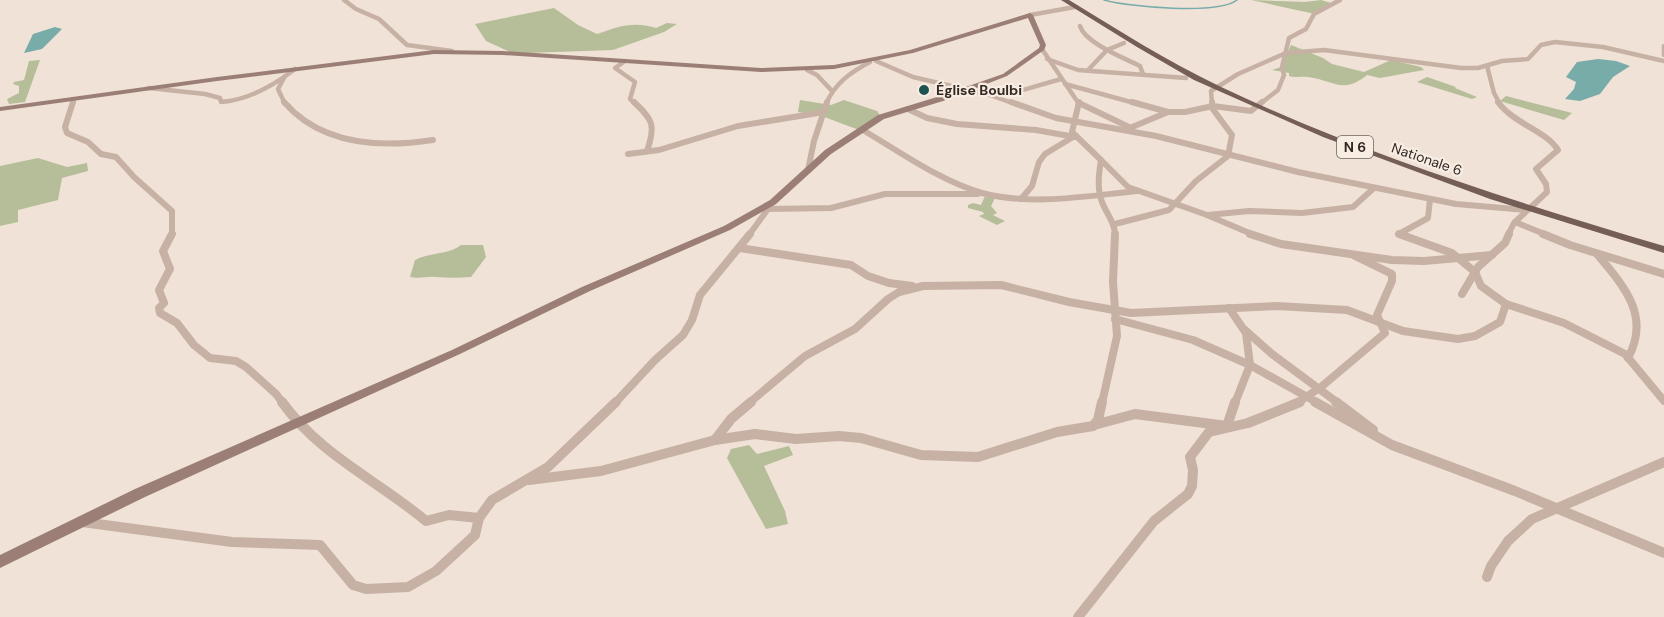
<svg xmlns="http://www.w3.org/2000/svg" width="1664" height="617" font-family="'DM Sans',sans-serif">
<style>
.green{fill:#b5be98}
.water{fill:#77aca9}
.lines{fill:none;stroke-linecap:round;stroke-linejoin:round}
.stream{stroke:#77aca9;stroke-width:1.5}
.street-far3{stroke:#c7b1a4;stroke-width:4.5}
.street-far2{stroke:#c7b1a4;stroke-width:6}
.street-far1{stroke:#c7b1a4;stroke-width:8}
.street{stroke:#c7b1a4;stroke-width:10}
.secondary{fill:#9b7f76;fill-rule:evenodd}
.primary{fill:#755e57;fill-rule:evenodd}
.poi-dot{fill:#1c5351;stroke:#f8ede3;stroke-width:2}
.labels{text-anchor:middle;stroke-width:4.5;stroke-linejoin:round;paint-order:stroke}
.far-poi-label{font-size:14px;font-weight:bold;fill:#332825;stroke:#f8ede3;text-anchor:start}
.shield{fill:#f8ede3;stroke:#6e635e;stroke-width:1.5}
.shield-label{font-size:14px;font-weight:bold;fill:#332825}
.far-street-label{font-size:14px;fill:#332825;stroke:#f8ede3}
</style>
<rect width="100%" height="100%" fill="#f0e2d7"/>
<g class="green">
<path d="M1251,0L1305,2L1321,0L1331,3L1321,8L1315,14Z"/>
<path d="M554,8L578,25L597,34C619,26 633,21 656,28L667,23L677,24L664,32L613,50L527,53L510,52L486,41L475,24Z"/>
<path d="M1291,45L1323,58L1332,64L1364,72L1391,60L1421,67L1424,70L1380,78L1367,75C1343,95 1333,80 1308,77C1301,76 1296,78 1289,76V73L1272,70L1281,67Z"/>
<path d="M40,60L25,102L9,104L7,99L19,93V86L13,84L14,82L24,80L29,61Z"/>
<path d="M1427,77L1456,87L1455,88L1477,97L1472,99L1417,82Z"/>
<path d="M1506,96L1572,113L1564,120L1500,101Z"/>
<path d="M800,100L831,105L844,100L877,111L881,117L859,130L819,115L798,112Z"/>
<path d="M38,158L67,167L87,163L88,171L62,178L58,200L18,210V222L0,226V166Z"/>
<path d="M985,196L995,198L991,206L997,213L993,215L1005,221L997,225L979,216L984,214L983,212L968,208V205L973,203L981,205Z"/>
<path d="M461,245H483L486,257L471,277C459,278 448,278 436,277C427,276 419,279 410,277L415,260C430,252 449,255 461,245Z"/>
<path d="M749,445L757,454L789,446L793,455L764,466L785,511L788,524L766,529L727,458L731,449Z"/>
</g>
<g class="water">
<path d="M55,27L62,29L42,49L24,53L33,34Z"/>
<path d="M1598,59L1616,61L1630,66L1613,77L1600,94L1580,101L1565,99L1574,89L1576,82L1566,77L1577,62Z"/>
</g>
<g class="lines">
<path class="stream" d="M1104,0C1129,7 1218,15 1237,0"/>
<g class="street-far3">
<path d="M344,0L356,9L379,19L407,45L452,51"/>
<path d="M1030,15L1075,7"/>
<path d="M1080,26C1085,43 1124,58 1140,66L1143,74"/>
<path d="M1664,46V55"/>
<path d="M1042,49L1079,104"/>
<path d="M1047,59L1078,70L1186,78"/>
<path d="M625,61L615,68L635,82L630,99L635,104"/>
<path d="M876,61L913,77L990,95L1015,104"/>
<path d="M1487,66L1494,93L1500,104"/>
<path d="M1089,69L1107,50L1124,43"/>
<path d="M807,70L817,75L832,91"/>
<path d="M285,76L278,89L285,104"/>
<path d="M1065,84L1138,104"/>
<path d="M149,88L205,94L220,98L221,102C249,100 273,86 295,69"/>
<path d="M994,95L1009,94L1061,79"/>
<path d="M72,104L74,99"/>
<path d="M826,104C835,83 851,72 870,62"/>
<path d="M1212,104L1211,91L1238,74L1286,53L1324,50L1461,68H1478L1502,61L1528,59L1541,45L1555,42L1603,47L1664,61"/>
<path d="M1260,104L1278,90L1284,75L1282,67L1289,38L1306,29L1314,14L1340,0"/>
</g>
<g class="street-far2">
<path d="M73,102L65,127L67,133L88,142L101,154L116,157L134,177L172,211V235"/>
<path d="M284,102C322,146 381,148 433,140"/>
<path d="M634,102C653,120 656,125 647,151"/>
<path d="M1011,102L1056,118L1156,136L1298,172L1456,204L1526,210"/>
<path d="M1079,102L1072,132L1101,160C1099,173 1097,186 1101,199C1105,213 1115,221 1115,235"/>
<path d="M1132,102L1168,112"/>
<path d="M1498,102C1514,124 1545,130 1558,150L1536,169L1546,184L1547,192L1514,223L1508,235"/>
<path d="M1079,103L1131,128"/>
<path d="M908,109L927,118L957,124L1036,130L1075,137"/>
<path d="M861,129C899,151 940,181 982,193C1032,206 1086,196 1137,191"/>
<path d="M1125,130L1168,112H1185L1213,106L1251,111L1262,102"/>
<path d="M628,154L659,150L738,126L824,112"/>
<path d="M1101,160L1128,187L1207,215L1254,235"/>
<path d="M808,170L814,141L827,102"/>
<path d="M1021,199L1032,186L1039,162L1045,154L1073,137"/>
<path d="M767,209L831,208L885,194H978"/>
<path d="M1208,215L1249,211L1302,213L1353,207L1374,188"/>
<path d="M1515,222L1547,235"/>
<path d="M1115,224L1169,210L1196,181L1228,156L1232,135L1212,108V102"/>
<path d="M749,235L773,202"/>
<path d="M1403,235L1399,234L1428,218L1430,199"/>
</g>
<g class="street-far1">
<path d="M172,234L163,251L170,269L159,290L164,303L159,308L160,313L177,323L194,345L210,358L236,361L246,367L276,394L283,403"/>
<path d="M1250,234L1281,244L1392,260L1424,261L1492,255"/>
<path d="M1399,234L1452,253L1475,272L1481,286L1506,304L1564,323L1625,354L1664,401"/>
<path d="M1543,234L1570,245L1664,274"/>
<path d="M740,248L851,265L868,276L889,283L912,286"/>
<path d="M1597,254C1624,286 1651,316 1628,358"/>
<path d="M1462,294L1478,267L1505,243L1509,234"/>
<path d="M1229,308L1246,333L1250,365L1235,403"/>
<path d="M1115,319L1193,340L1250,365L1318,403"/>
<path d="M1245,330L1272,354L1338,403"/>
<path d="M615,403L655,360L683,335L692,320L700,295L750,234"/>
<path d="M749,403L805,356L855,329L888,299L899,292L923,286L1001,285L1069,302L1131,313L1277,306L1347,310L1403,331L1458,339L1475,336L1500,322L1506,304"/>
<path d="M1102,403L1117,336L1113,282L1115,234"/>
<path d="M1297,403L1321,387L1385,333L1377,315L1392,281V274L1355,256"/>
</g>
<g class="street">
<path d="M282,402C320,455 377,480 426,521L449,515L479,518"/>
<path d="M1315,402L1392,445L1515,491L1664,553"/>
<path d="M1336,402L1373,430"/>
<path d="M1094,425L1135,414L1227,426L1235,402"/>
<path d="M715,440L755,434L796,439L839,436L861,438L921,455L978,457L1057,432L1093,426L1098,420L1102,402"/>
<path d="M529,480L601,471L715,440L731,419L751,402"/>
<path d="M82,522L232,542L320,545L353,585L366,589L408,587L436,571L475,535L479,518L492,500L548,467L616,402"/>
<path d="M1487,577L1491,566L1508,541L1532,519L1664,462"/>
<path d="M1078,617L1154,521L1188,494L1192,486L1193,470L1190,457L1209,432L1248,423L1300,402"/>
</g>
<path class="secondary" d="M1030,13L1033,15L1046,45L1044,50L1007,76L943,101L884,119L831,154L776,204L730,230L590,291L460,354L145,497L0,568V555L135,489L452,350L582,287L724,226L770,200L825,150L878,115L937,97L1003,74L1039,48L1040,45L1028,18L913,53L834,69L761,72L503,55L434,54L217,81L0,111V107L217,77L434,50L503,51L761,68L834,65L910,50Z"/>
<path class="primary" d="M1061,0H1069C1118,30 1167,61 1219,86C1361,154 1513,201 1664,246V253L1490,199L1323,137L1194,80L1137,47Z"/>
</g>
<circle class="poi-dot" cx="924" cy="90" r="6"/>
<g class="labels">
<g class="far-poi-label">
<text x="936" y="95">Église Boulbi</text>
</g>
<rect class="shield" x="1337" y="136" width="36" height="22" rx="4.5"/>
<g class="shield-label">
<text x="1355" y="152">N 6</text>
</g>
<g class="far-street-label">
<text transform="translate(1427 159) rotate(19)" y="5">Nationale 6</text>
</g>
</g>
</svg>
